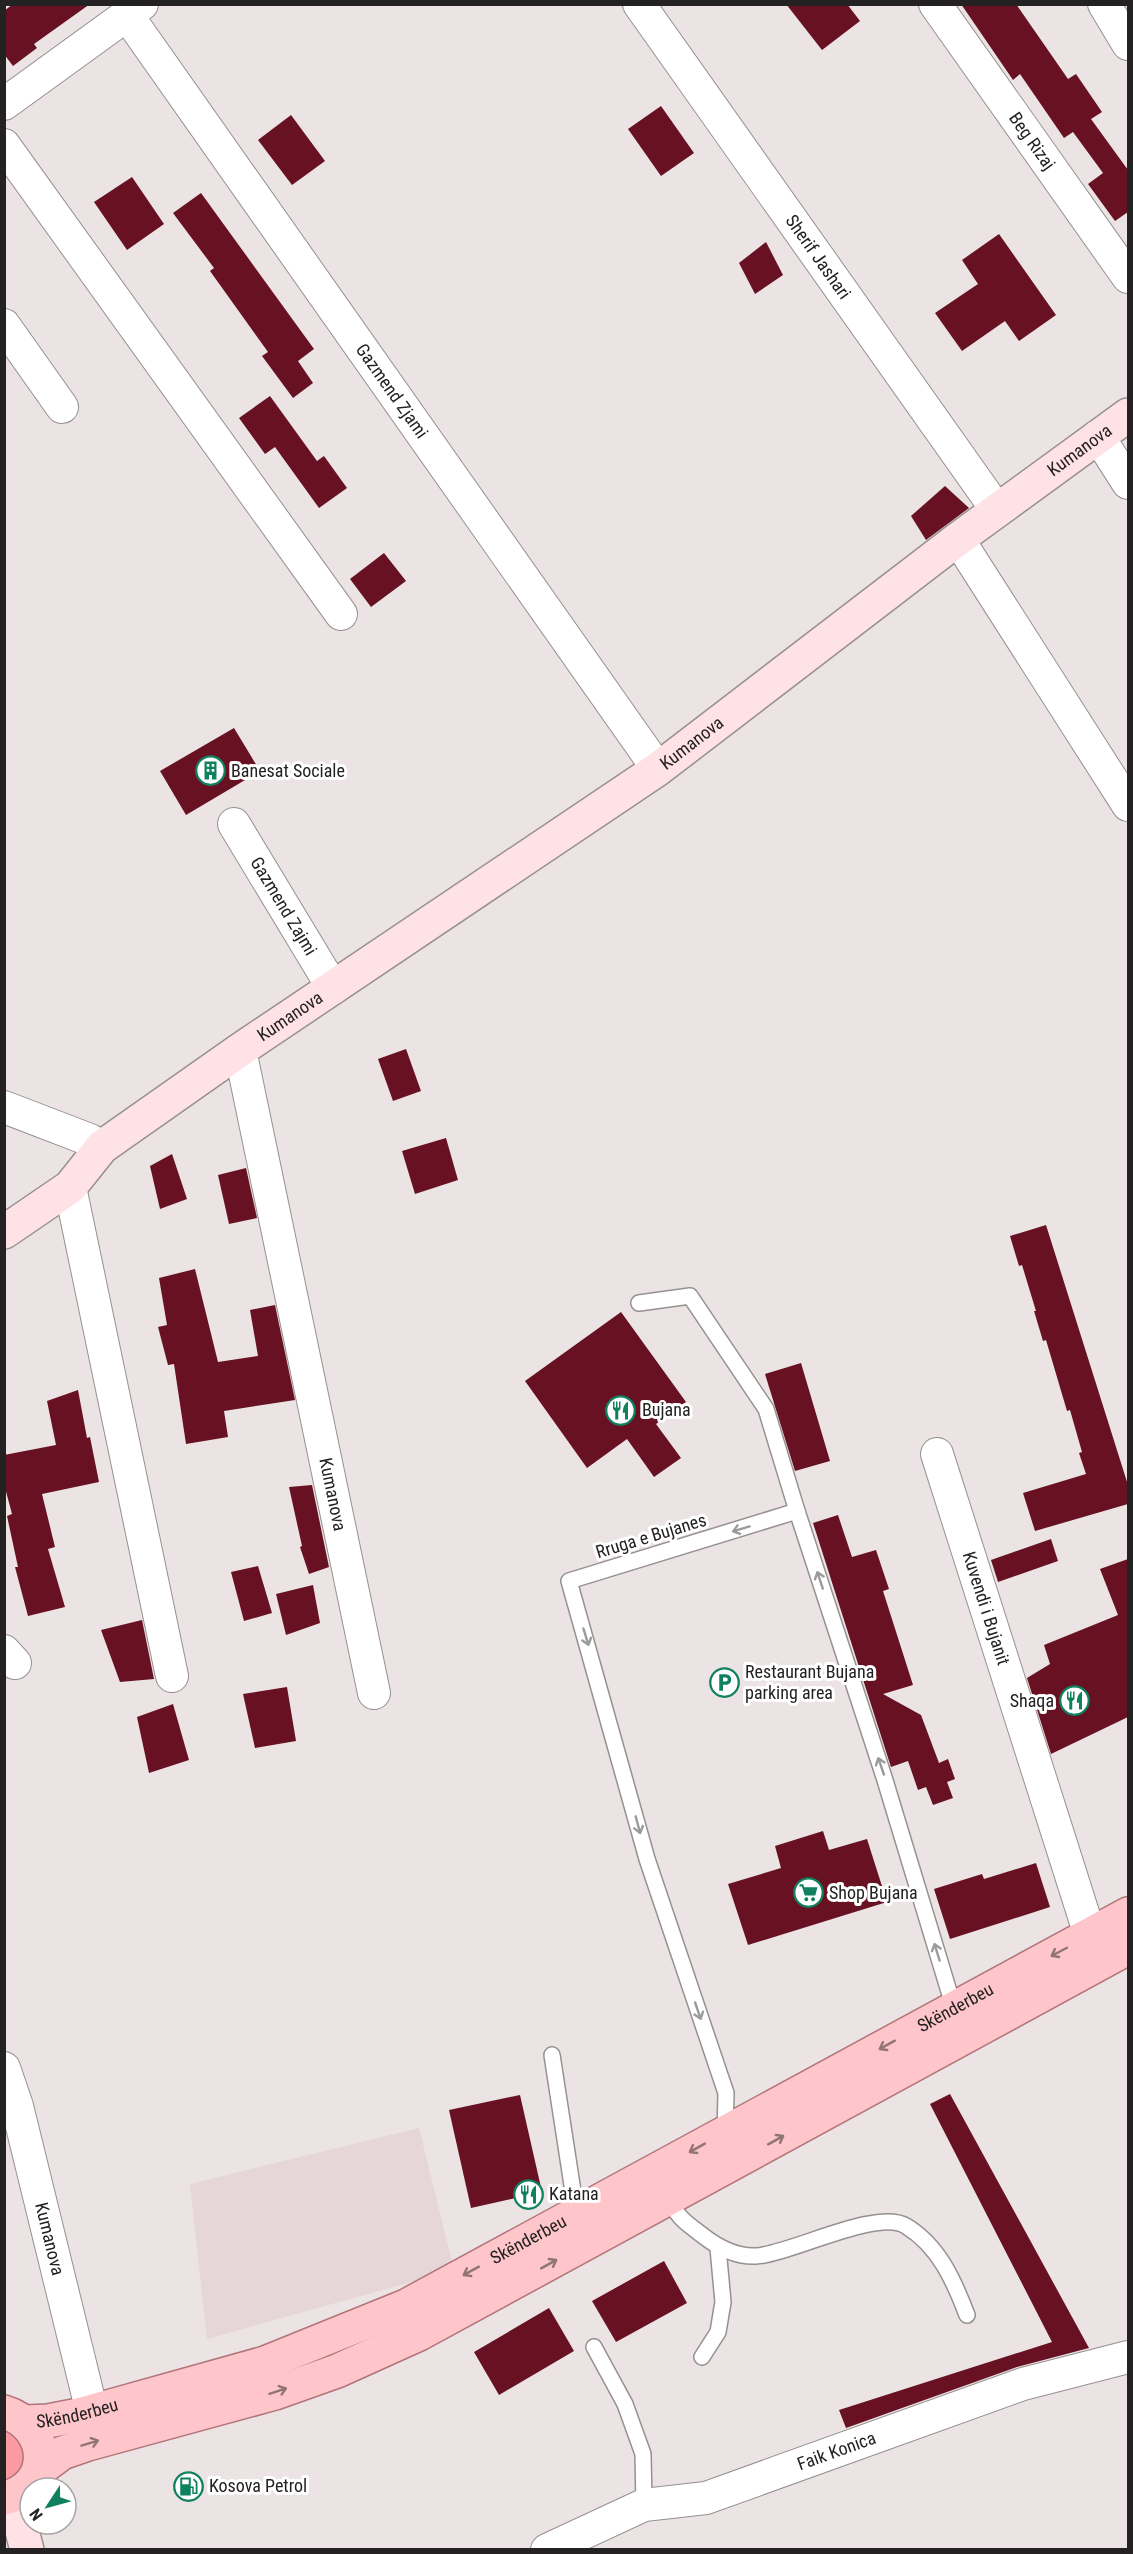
<svg xmlns="http://www.w3.org/2000/svg" width="1133" height="2554" font-family="'Roboto Condensed',sans-serif">
<style>
.built{fill:#e7d6d7}
.green{fill:#fc9aa1}
.building{fill:#671123}
.lines{fill:none;stroke-linecap:round;stroke-linejoin:round}
.lane-casing{stroke:#979091;stroke-width:18}
.street-casing{stroke:#979091;stroke-width:34}
.secondary-casing{stroke:#979091;stroke-width:36}
.primary-casing{stroke:#b27478;stroke-width:36}
.lane{stroke:#fff;stroke-width:15}
.street{stroke:#fff;stroke-width:32}
.secondary{stroke:#ffe2e5;stroke-width:33}
.primary{stroke:#fec6ca;stroke-width:33}
.oneway{stroke:#9c9b9c}
.oneway2{stroke:#917476}
.labels{text-anchor:middle;stroke-width:6;stroke-linejoin:round;paint-order:stroke}
.street-label{font-size:18px;fill:#242122;stroke:#fff}
.poi-label{font-size:18px;fill:#242122;stroke:#fff;text-anchor:start}
</style>
<rect width="100%" height="100%" fill="#ebe3e4"/>
<path class="built" d="M419,2128L454,2270L207,2339L190,2184Z"/>
<path class="green" d="M5,2428L14,2432L26,2456L20,2473L5,2483Z"/>
<g class="building">
<path d="M13,4H90L34,44L37,48L13,66L4,54V11Z"/>
<path d="M786,4H847L860,21L822,50Z"/>
<path d="M961,4H1016L1068,79L1076,74L1102,112L1091,119L1128,170V212L1115,221L1088,184L1103,173L1073,132L1064,138L1020,74L1013,80Z"/>
<path d="M661,106L694,153L661,176L628,129Z"/>
<path d="M291,115L325,161L292,185L258,140Z"/>
<path d="M132,177L164,224L127,250L94,202Z"/>
<path d="M201,193L314,349L298,361L313,383L293,398L262,356L268,352L210,271L214,268L173,213Z"/>
<path d="M999,234L1056,315L1019,341L1005,321L962,351L935,313L978,284L962,260Z"/>
<path d="M766,242L783,275L755,294L739,263Z"/>
<path d="M270,396L317,461L324,456L347,488L319,508L275,447L265,454L239,418Z"/>
<path d="M945,486L969,508L926,540L911,516Z"/>
<path d="M384,553L406,581L371,607L350,579Z"/>
<path d="M234,728L260,771L186,815L160,771Z"/>
<path d="M406,1049L421,1091L393,1101L378,1059Z"/>
<path d="M446,1138L458,1180L415,1194L402,1151Z"/>
<path d="M172,1154L187,1199L160,1209L150,1166Z"/>
<path d="M246,1168L257,1218L229,1224L218,1175Z"/>
<path d="M1046,1225L1128,1485V1504L1035,1531L1023,1493L1086,1474L1079,1453L1082,1452L1070,1410L1067,1411L1046,1340L1043,1341L1034,1311H1036L1022,1265L1019,1266L1010,1236Z"/>
<path d="M195,1269L218,1362L258,1356L250,1310L275,1305L295,1400L224,1411L228,1437L186,1444L174,1364L168,1365L158,1327L167,1325L159,1278Z"/>
<path d="M621,1312L686,1402L656,1424L681,1458L654,1477L627,1439L587,1468L525,1381Z"/>
<path d="M801,1363L830,1461L795,1471L765,1374Z"/>
<path d="M78,1390L87,1438L90,1437L99,1482L42,1494L55,1547L48,1549L65,1607L28,1616L15,1567H18L7,1516L12,1514L4,1484V1455L56,1445L47,1401Z"/>
<path d="M312,1485L329,1567L309,1574L300,1547L302,1546L289,1487Z"/>
<path d="M838,1515L852,1557L876,1550L889,1589L883,1591L913,1685L883,1694L921,1715L939,1763L948,1759L955,1779L947,1782L953,1798L933,1805L926,1787L918,1790L908,1761L891,1767L813,1523Z"/>
<path d="M1051,1539L1058,1561L998,1582L991,1560Z"/>
<path d="M1128,1559V1717L1051,1754L1027,1678L1050,1664L1044,1645L1118,1615L1100,1569Z"/>
<path d="M258,1566L272,1613L244,1621L231,1572Z"/>
<path d="M313,1585L320,1623L286,1635L276,1594Z"/>
<path d="M142,1620L154,1679L120,1682L101,1630Z"/>
<path d="M287,1687L296,1741L255,1748L243,1694Z"/>
<path d="M173,1704L189,1760L149,1773L137,1717Z"/>
<path d="M823,1831L829,1850L867,1839L887,1902L748,1945L728,1884L781,1868L775,1846Z"/>
<path d="M1036,1863L1050,1907L950,1939L934,1889L982,1874L984,1879Z"/>
<path d="M950,2094L1089,2348L1017,2367L846,2428L839,2410L1052,2342L930,2104Z"/>
<path d="M520,2095L542,2192L471,2208L449,2110Z"/>
<path d="M664,2261L687,2303L616,2342L592,2301Z"/>
<path d="M549,2308L574,2351L499,2395L474,2352Z"/>
</g>
<g class="lines">
<defs>
<g id="lane">
<path d="M639,1303L690,1296L766,1409L797,1511L884,1777L954,2008"/>
<path d="M552,2055L574,2198L580,2211"/>
<path d="M725,2133L726,2093L647,1859L569,1581L797,1511"/>
<path d="M668,2198C678,2218 685,2222 702,2235C716,2246 736,2257 756,2256C790,2254 878,2208 906,2226C939,2246 954,2281 967,2315"/>
<path d="M594,2347L625,2404L643,2454L644,2505"/>
<path d="M702,2357L718,2332L723,2302L718,2248"/>
</g>
<g id="street">
<path id="s1" d="M639,4L997,510"/>
<path id="s2" d="M935,4L1128,277"/>
<path d="M1104,4L1128,44"/>
<path id="s3" d="M127,15L658,769"/>
<path d="M4,104L142,4"/>
<path d="M4,145L341,614"/>
<path d="M4,325L62,407"/>
<path d="M1098,436L1128,483"/>
<path d="M958,539L1128,805"/>
<path id="s4" d="M234,824L333,988"/>
<path id="s5" d="M240,1050L374,1693"/>
<path d="M4,1107L90,1140L102,1147"/>
<path d="M70,1187L172,1676"/>
<path id="s6" d="M937,1454L1090,1935"/>
<path d="M4,1651L15,1663"/>
<path id="s7" d="M4,2068L17,2106L92,2412"/>
<path id="s8" d="M547,2550L644,2505L706,2498L1023,2384L1128,2357"/>
</g>
<g id="secondary">
<path id="s9" d="M4,1232L70,1187L102,1147L240,1050L658,769L958,539L1128,415"/>
<path d="M24,2490L20,2523L27,2550"/>
</g>
<g id="primary">
<path d="M4,2412C51,2426 54,2487 4,2498"/>
<path id="s10" d="M26,2422L48,2421L79,2415L265,2363L406,2306L1128,1914"/>
<path d="M39,2470L62,2453L88,2444L275,2393L337,2371L419,2334L1128,1948"/>
</g>
</defs>
<use href="#lane" class="lane-casing"/>
<use href="#street" class="street-casing"/>
<use href="#secondary" class="secondary-casing"/>
<use href="#primary" class="primary-casing"/>
<use href="#lane" class="lane"/>
<use href="#street" class="street"/>
<use href="#secondary" class="secondary"/>
<use href="#primary" class="primary"/>
</g>
<defs><path id="oneway-shaft" d="M-6 0H5M1.5-3L5.5 0L1.5 3" fill="none" stroke-width="1.6" stroke-linecap="round" stroke-linejoin="round" transform="scale(1.5)"/></defs>
<g class="oneway">
<use href="#oneway-shaft" transform="translate(741 1529) rotate(163)"/>
<use href="#oneway-shaft" transform="translate(820 1580) rotate(-108)"/>
<use href="#oneway-shaft" transform="translate(586 1637) rotate(73)"/>
<use href="#oneway-shaft" transform="translate(881 1766) rotate(-109)"/>
<use href="#oneway-shaft" transform="translate(638 1825) rotate(75)"/>
<use href="#oneway-shaft" transform="translate(937 1952) rotate(-107)"/>
<use href="#oneway-shaft" transform="translate(698 2011) rotate(71)"/>
</g>
<g class="oneway2">
<use href="#oneway-shaft" transform="translate(1059 1952) rotate(152)"/>
<use href="#oneway-shaft" transform="translate(887 2045) rotate(151)"/>
<use href="#oneway-shaft" transform="translate(776 2140) rotate(-29)"/>
<use href="#oneway-shaft" transform="translate(697 2148) rotate(151)"/>
<use href="#oneway-shaft" transform="translate(549 2264) rotate(-29)"/>
<use href="#oneway-shaft" transform="translate(471 2271) rotate(151)"/>
<use href="#oneway-shaft" transform="translate(278 2391) rotate(-18)"/>
<use href="#oneway-shaft" transform="translate(90 2443) rotate(-17)"/>
</g>
<defs>
<symbol id="building-ring" viewBox="-11 -11 22 22"><circle r="9.5" fill="#fff" stroke="#10815e" stroke-width="1.5"/><path d="M-4-6H4V6H1V3H-1V6H-4ZM-2.5-4.3h1.7v1.8h-1.7ZM.8-4.3h1.7v1.8H.8ZM-2.5-1h1.7V.8h-1.7ZM.8-1h1.7V.8H.8Z" fill="#10815e"/></symbol>
<symbol id="restaurant-ring" viewBox="-11 -11 22 22"><circle r="9.5" fill="#fff" stroke="#10815e" stroke-width="1.5"/><path d="M-5-6h1v4h1v-4h1v4h1v-4h1v5L-1.5 .5V6h-2V.5L-5-1ZM5-6V6H3V1.5H1.5Q1.5-4 5-6Z" fill="#10815e"/></symbol>
<symbol id="parking-ring" viewBox="-11 -11 22 22"><circle r="9.5" fill="#fff" stroke="#10815e" stroke-width="1.5"/><path d="M-3.5-5.5H1a3.5 3.5 0 0 1 0 7H-1V5.5H-3.5ZM-1-3.4V-.6H.8a1.4 1.4 0 0 0 0-2.8Z" fill="#10815e"/></symbol>
<symbol id="supermarket-ring" viewBox="-11 -11 22 22"><circle r="9.5" fill="#fff" stroke="#10815e" stroke-width="1.5"/><path d="M-6-5.5h2.5l.6 2H6L4.5 2H-2.5L-4.4-4H-6ZM-1.5 3.2a1.3 1.3 0 1 0 .1 0ZM3 3.2a1.3 1.3 0 1 0 .1 0Z" fill="#10815e"/></symbol>
<symbol id="fuel-ring" viewBox="-11 -11 22 22"><circle r="9.5" fill="#fff" stroke="#10815e" stroke-width="1.5"/><path d="M-5.5-6h7V0h2V4h1.3V-2.5L3-4.5l.8-.8L6-3V5H2.5V1h-1V6h-7ZM-4.2-4.7v3.2H.2V-4.7Z" fill="#10815e"/></symbol>
</defs>
<g fill-rule="evenodd">
<use href="#building-ring" x="194" y="754" width="33" height="33"/>
<use href="#restaurant-ring" x="604" y="1394" width="33" height="33"/>
<use href="#parking-ring" x="708" y="1666" width="33" height="33"/>
<use href="#restaurant-ring" x="1058" y="1684" width="33" height="33"/>
<use href="#supermarket-ring" x="792" y="1876" width="33" height="33"/>
<use href="#restaurant-ring" x="512" y="2178" width="33" height="33"/>
<use href="#fuel-ring" x="172" y="2470" width="33" height="33"/>
</g>
<g class="labels">
<g class="street-label">
<text dy="6" stroke="none"><textPath href="#s2" startOffset="168">Beg Rizaj</textPath></text>
<text dy="6" stroke="none"><textPath href="#s1" startOffset="310">Sherif Jashari</textPath></text>
<text dy="6" stroke="none"><textPath href="#s3" startOffset="460">Gazmend Zjami</textPath></text>
<text dy="6" stroke="none"><textPath href="#s9" startOffset="1332">Kumanova</textPath></text>
<text dy="6" stroke="none"><textPath href="#s9" startOffset="846">Kumanova</textPath></text>
<text dy="6" stroke="none"><textPath href="#s4" startOffset="96">Gazmend Zajmi</textPath></text>
<text dy="6" stroke="none"><textPath href="#s9" startOffset="360">Kumanova</textPath></text>
<text dy="6" stroke="none"><textPath href="#s5" startOffset="454">Kumanova</textPath></text>
<text transform="translate(651 1536) rotate(-17)" y="6">Rruga e Bujanes</text>
<text dy="6" stroke="none"><textPath href="#s6" startOffset="162">Kuvendi i Bujanit</textPath></text>
<text dy="6" stroke="none"><textPath href="#s10" startOffset="1024">Skënderbeu</textPath></text>
<text dy="6" stroke="none"><textPath href="#s7" startOffset="177">Kumanova</textPath></text>
<text dy="6" stroke="none"><textPath href="#s10" startOffset="538">Skënderbeu</textPath></text>
<text dy="6" stroke="none"><textPath href="#s10" startOffset="52">Skënderbeu</textPath></text>
<text dy="6" stroke="none"><textPath href="#s8" startOffset="308">Faik Konica</textPath></text>
</g>
<g class="poi-label">
<text x="231" y="777">Banesat Sociale</text>
<text x="642" y="1416">Bujana</text>
<text x="745" y="1678">Restaurant Bujana<tspan x="745" dy="21">parking area</tspan></text>
<text x="1054" y="1707" text-anchor="end">Shaqa</text>
<text x="829" y="1899">Shop Bujana</text>
<text x="549" y="2200">Katana</text>
<text x="209" y="2492">Kosova Petrol</text>
</g>
</g>
<rect width="1133" height="2554" fill="none" stroke="#242122" stroke-width="12"/>
<g transform="translate(48 2506) rotate(234)"><circle r="28" fill="#ffffff" stroke="#a7a6a7" stroke-width="1.5"/>
<path d="M0-4.5L10 22L0 15L-10 22Z" fill="#10815e"/>
<text y="-9" font-size="16" font-weight="bold" text-anchor="middle" fill="#242122">N</text>
</g>
</svg>
